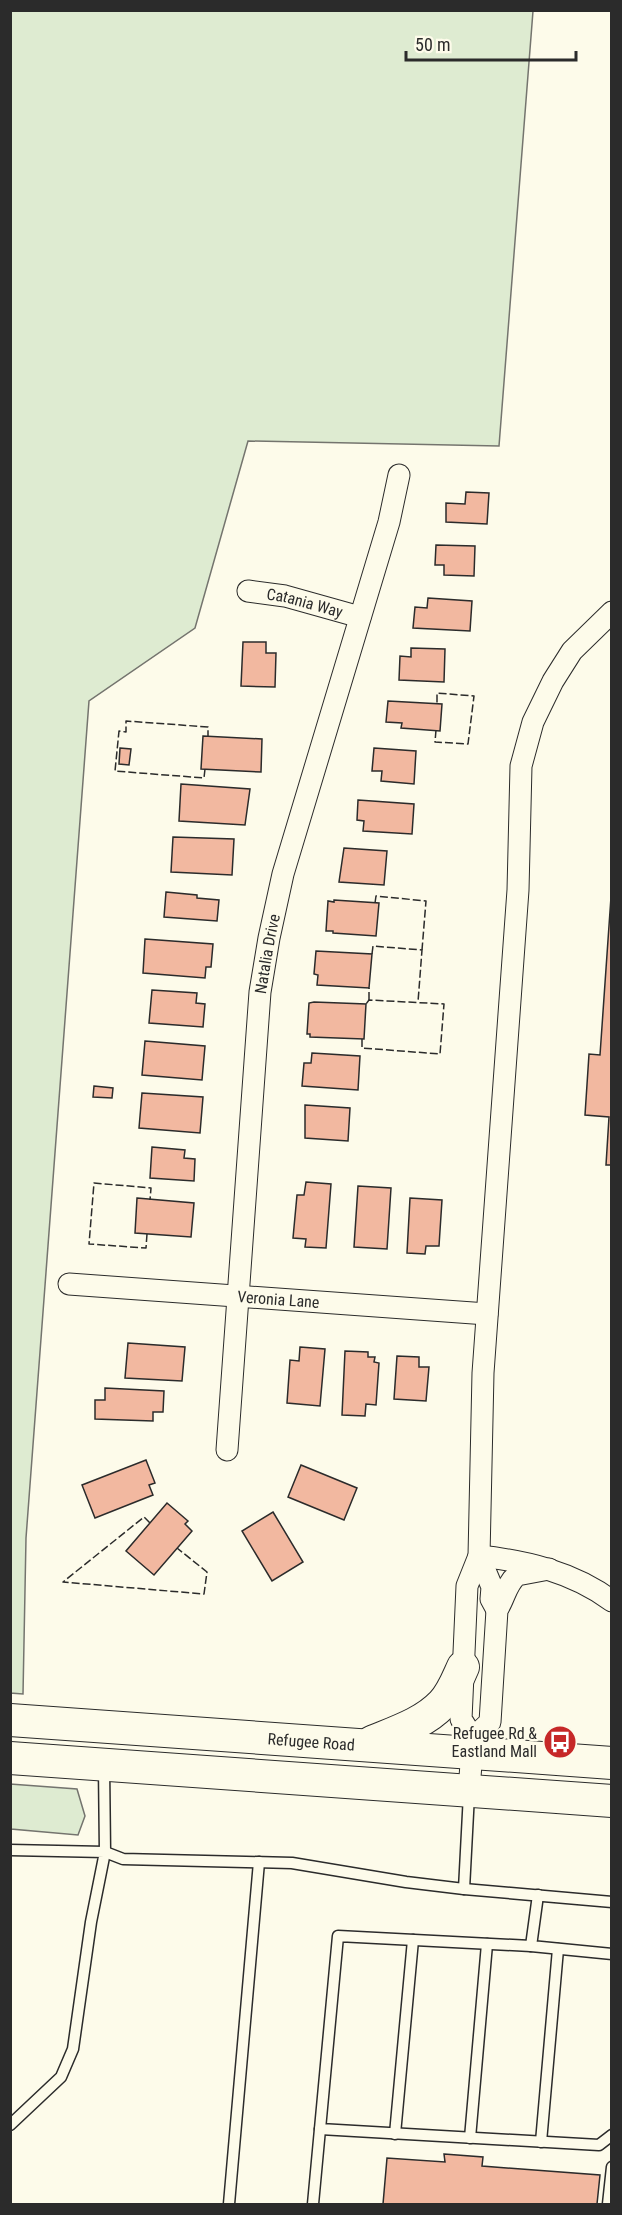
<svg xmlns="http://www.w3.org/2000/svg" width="622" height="2215" font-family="'Roboto Condensed',sans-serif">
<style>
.green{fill:#deebd1;stroke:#74746e;stroke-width:1.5}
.building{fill:#f2b8a0;stroke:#2b2b2b;stroke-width:1.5}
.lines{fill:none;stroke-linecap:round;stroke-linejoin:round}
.lane-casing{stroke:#2b2b2b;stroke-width:13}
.street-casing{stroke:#2b2b2b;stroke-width:23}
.primary-casing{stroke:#2b2b2b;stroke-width:34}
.lane{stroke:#fdfbea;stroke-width:10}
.street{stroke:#fdfbea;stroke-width:21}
.primary{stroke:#fdfbea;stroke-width:32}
.fence{stroke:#2b2b2b;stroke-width:1.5;stroke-dasharray:8 3;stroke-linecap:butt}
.labels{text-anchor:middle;stroke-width:4.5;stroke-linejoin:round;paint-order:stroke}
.street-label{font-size:16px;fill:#2b2b2b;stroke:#fdfbea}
.poi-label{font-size:16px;fill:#2b2b2b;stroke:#fdfbea;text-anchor:end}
</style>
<rect width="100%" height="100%" fill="#fdfbea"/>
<g class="green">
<path d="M10,11H533L499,446L248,441L195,628L89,701L26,1538L23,1694L10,1693Z"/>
<path d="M10,1784L77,1789L85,1816L78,1835L11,1829Z"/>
</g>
<g class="building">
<path d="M466,492L489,493L487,524L446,522V503L465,504Z"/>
<path d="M436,545L475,546L474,576L444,575V565H435Z"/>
<path d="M428,598L472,601L470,631L413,628L415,607L427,608Z"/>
<path d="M243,642H266V653H276L275,687L241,686Z"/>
<path d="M411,648L445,649L444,682L399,680L400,656L411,657Z"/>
<path d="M388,701L442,704L440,731L401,728L402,723L386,722Z"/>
<path d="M203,736L262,739L261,772L201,769Z"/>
<path d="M120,748L131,749L129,765L119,764Z"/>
<path d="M374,748L416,751L414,784L381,781L382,771H372Z"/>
<path d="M181,784L250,789L245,825L179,821Z"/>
<path d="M358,800L414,804L412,834L363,831L364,821L357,820Z"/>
<path d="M173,837L234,839L232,875L171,872Z"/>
<path d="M344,848L387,851L384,885L339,882Z"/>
<path d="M166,892L197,895V898L219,900L217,921L164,917Z"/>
<path d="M611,897H612V1165H606L609,1117L585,1115L589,1054L600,1055Z"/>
<path d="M334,900L379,903L376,936L333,933V931H326L328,901L334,902Z"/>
<path d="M145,939L213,944L211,967H206L205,978L143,973Z"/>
<path d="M316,951L372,954L369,988L317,985L318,975L314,974Z"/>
<path d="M152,990L197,993L196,1003L205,1004L203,1027L149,1023Z"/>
<path d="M314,1002L366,1004L364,1039L310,1037V1034H307L309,1003Z"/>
<path d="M145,1041L205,1046L202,1080L142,1075Z"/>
<path d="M312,1053L360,1056L358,1090L302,1086L304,1063H311Z"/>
<path d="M94,1086L113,1088L112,1098L93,1097Z"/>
<path d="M142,1093L203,1097L200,1133L139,1128Z"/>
<path d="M305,1105L350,1108L348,1141L305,1138Z"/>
<path d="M152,1147L185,1150L184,1158L195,1159L194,1181L150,1178Z"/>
<path d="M306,1182L331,1184L326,1248L305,1247L306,1239L293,1238L297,1195H304Z"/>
<path d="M358,1186L391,1188L387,1249L354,1247Z"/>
<path d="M137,1198L194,1203L191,1237L135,1233Z"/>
<path d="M410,1198L442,1200L439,1246H426L425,1254L407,1253Z"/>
<path d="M128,1343L185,1347L182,1381L125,1378Z"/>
<path d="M300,1347L325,1349L320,1406L287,1403L290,1360L299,1361Z"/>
<path d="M345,1351L368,1352V1357H375L374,1362L379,1363L376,1405L366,1404L365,1416L342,1415Z"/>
<path d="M397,1356L419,1357V1367H429L426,1401L394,1399Z"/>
<path d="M105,1388L164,1391L163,1412H153V1421L95,1419V1400H105Z"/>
<path d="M146,1460L155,1483L149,1485L153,1495L95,1518L82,1485Z"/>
<path d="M301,1465L357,1488L344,1520L288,1497Z"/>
<path d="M167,1503L188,1521L185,1524L192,1531L154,1575L126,1551Z"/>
<path d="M273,1512L303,1562L272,1581L242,1531Z"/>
<path d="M444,2154L483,2157L482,2166L600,2175L597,2204H383L387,2158L445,2162Z"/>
</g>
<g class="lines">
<defs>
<g id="lane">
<path d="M104,1767L105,1852L123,1859L292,1863L406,1882L464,1889L612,1902"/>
<path d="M10,1850L105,1852L91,1922L73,2049L61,2077L10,2125"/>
<path d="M464,1889L469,1794"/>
<path d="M538,1895L531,1946L612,1954"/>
<path d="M531,1946L338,1936L320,2129L599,2145L612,2135"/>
<path d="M395,2134L413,1940"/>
<path d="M470,2138L487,1944"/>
<path d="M541,2142L558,1949"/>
<path d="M229,2204L259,1862"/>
<path d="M313,2204L320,2129"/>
<path d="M608,2204L612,2167"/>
</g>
<g id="street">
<path id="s1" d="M248,591L285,596L360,617"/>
<path id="s2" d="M69,1284L487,1314"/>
<path id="s3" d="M227,1450L260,992L269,938L283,874L389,522L399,475"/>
<path d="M479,1556C526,1561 573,1572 612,1601"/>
<path d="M479,1556L492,1587L491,1599L497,1610"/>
<path d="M473,1738L490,1722L497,1610C505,1598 506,1584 517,1575L549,1569"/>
<path d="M469,1790L473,1738L461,1719L467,1586L479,1556L483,1373L518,890L521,766L533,722L553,681L572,651L612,612"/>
</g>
<g id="primary">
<path id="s4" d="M10,1720L612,1763"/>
<path d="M372,1742C396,1732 424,1723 442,1704C452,1694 457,1680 463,1667"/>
<path d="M10,1758L612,1801"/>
</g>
</defs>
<use href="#lane" class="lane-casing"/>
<use href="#street" class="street-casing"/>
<use href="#primary" class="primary-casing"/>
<use href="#lane" class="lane"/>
<use href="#street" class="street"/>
<use href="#primary" class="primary"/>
<g class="fence">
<path d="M436,730L435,742L468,744L474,696L437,693V704"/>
<path d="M205,769L204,778L115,771L119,731L126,732V721L208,727V736"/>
<path d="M375,903L376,896L426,901L422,950"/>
<path d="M372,954L373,946L422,950L418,1002"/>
<path d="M369,1000V988"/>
<path d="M362,1039V1048L440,1054L444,1004L369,1000L366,1004"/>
<path d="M147,1234L146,1248L89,1244L94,1183L151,1188L150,1200"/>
<path d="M150,1523L144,1517L63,1582L204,1594L207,1572L177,1548"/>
</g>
</g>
<defs>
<symbol id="bus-disc" viewBox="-11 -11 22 22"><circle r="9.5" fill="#c62828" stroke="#fdfbea"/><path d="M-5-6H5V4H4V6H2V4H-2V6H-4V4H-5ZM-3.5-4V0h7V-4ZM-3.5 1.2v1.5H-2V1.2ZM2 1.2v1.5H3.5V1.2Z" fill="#fff"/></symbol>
</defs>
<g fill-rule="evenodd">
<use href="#bus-disc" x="541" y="1723" width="38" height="38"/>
</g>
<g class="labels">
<g class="street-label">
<text dy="6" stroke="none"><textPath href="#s1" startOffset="58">Catania Way</textPath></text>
<text dy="6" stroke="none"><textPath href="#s3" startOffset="498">Natalia Drive</textPath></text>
<text dy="6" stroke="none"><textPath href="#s2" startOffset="210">Veronia Lane</textPath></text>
<text dy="6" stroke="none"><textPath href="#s4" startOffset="302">Refugee Road</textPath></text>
</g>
<g class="poi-label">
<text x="537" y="1739">Refugee Rd &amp;<tspan x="537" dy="18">Eastland Mall</tspan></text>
</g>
</g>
<rect width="622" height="2215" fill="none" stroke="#2b2b2b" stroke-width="24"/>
<path d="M406 51v9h170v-9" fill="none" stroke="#2b2b2b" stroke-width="3"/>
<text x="415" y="51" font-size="18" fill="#2b2b2b" stroke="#fdfbea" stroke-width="4.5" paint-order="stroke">50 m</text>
</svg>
